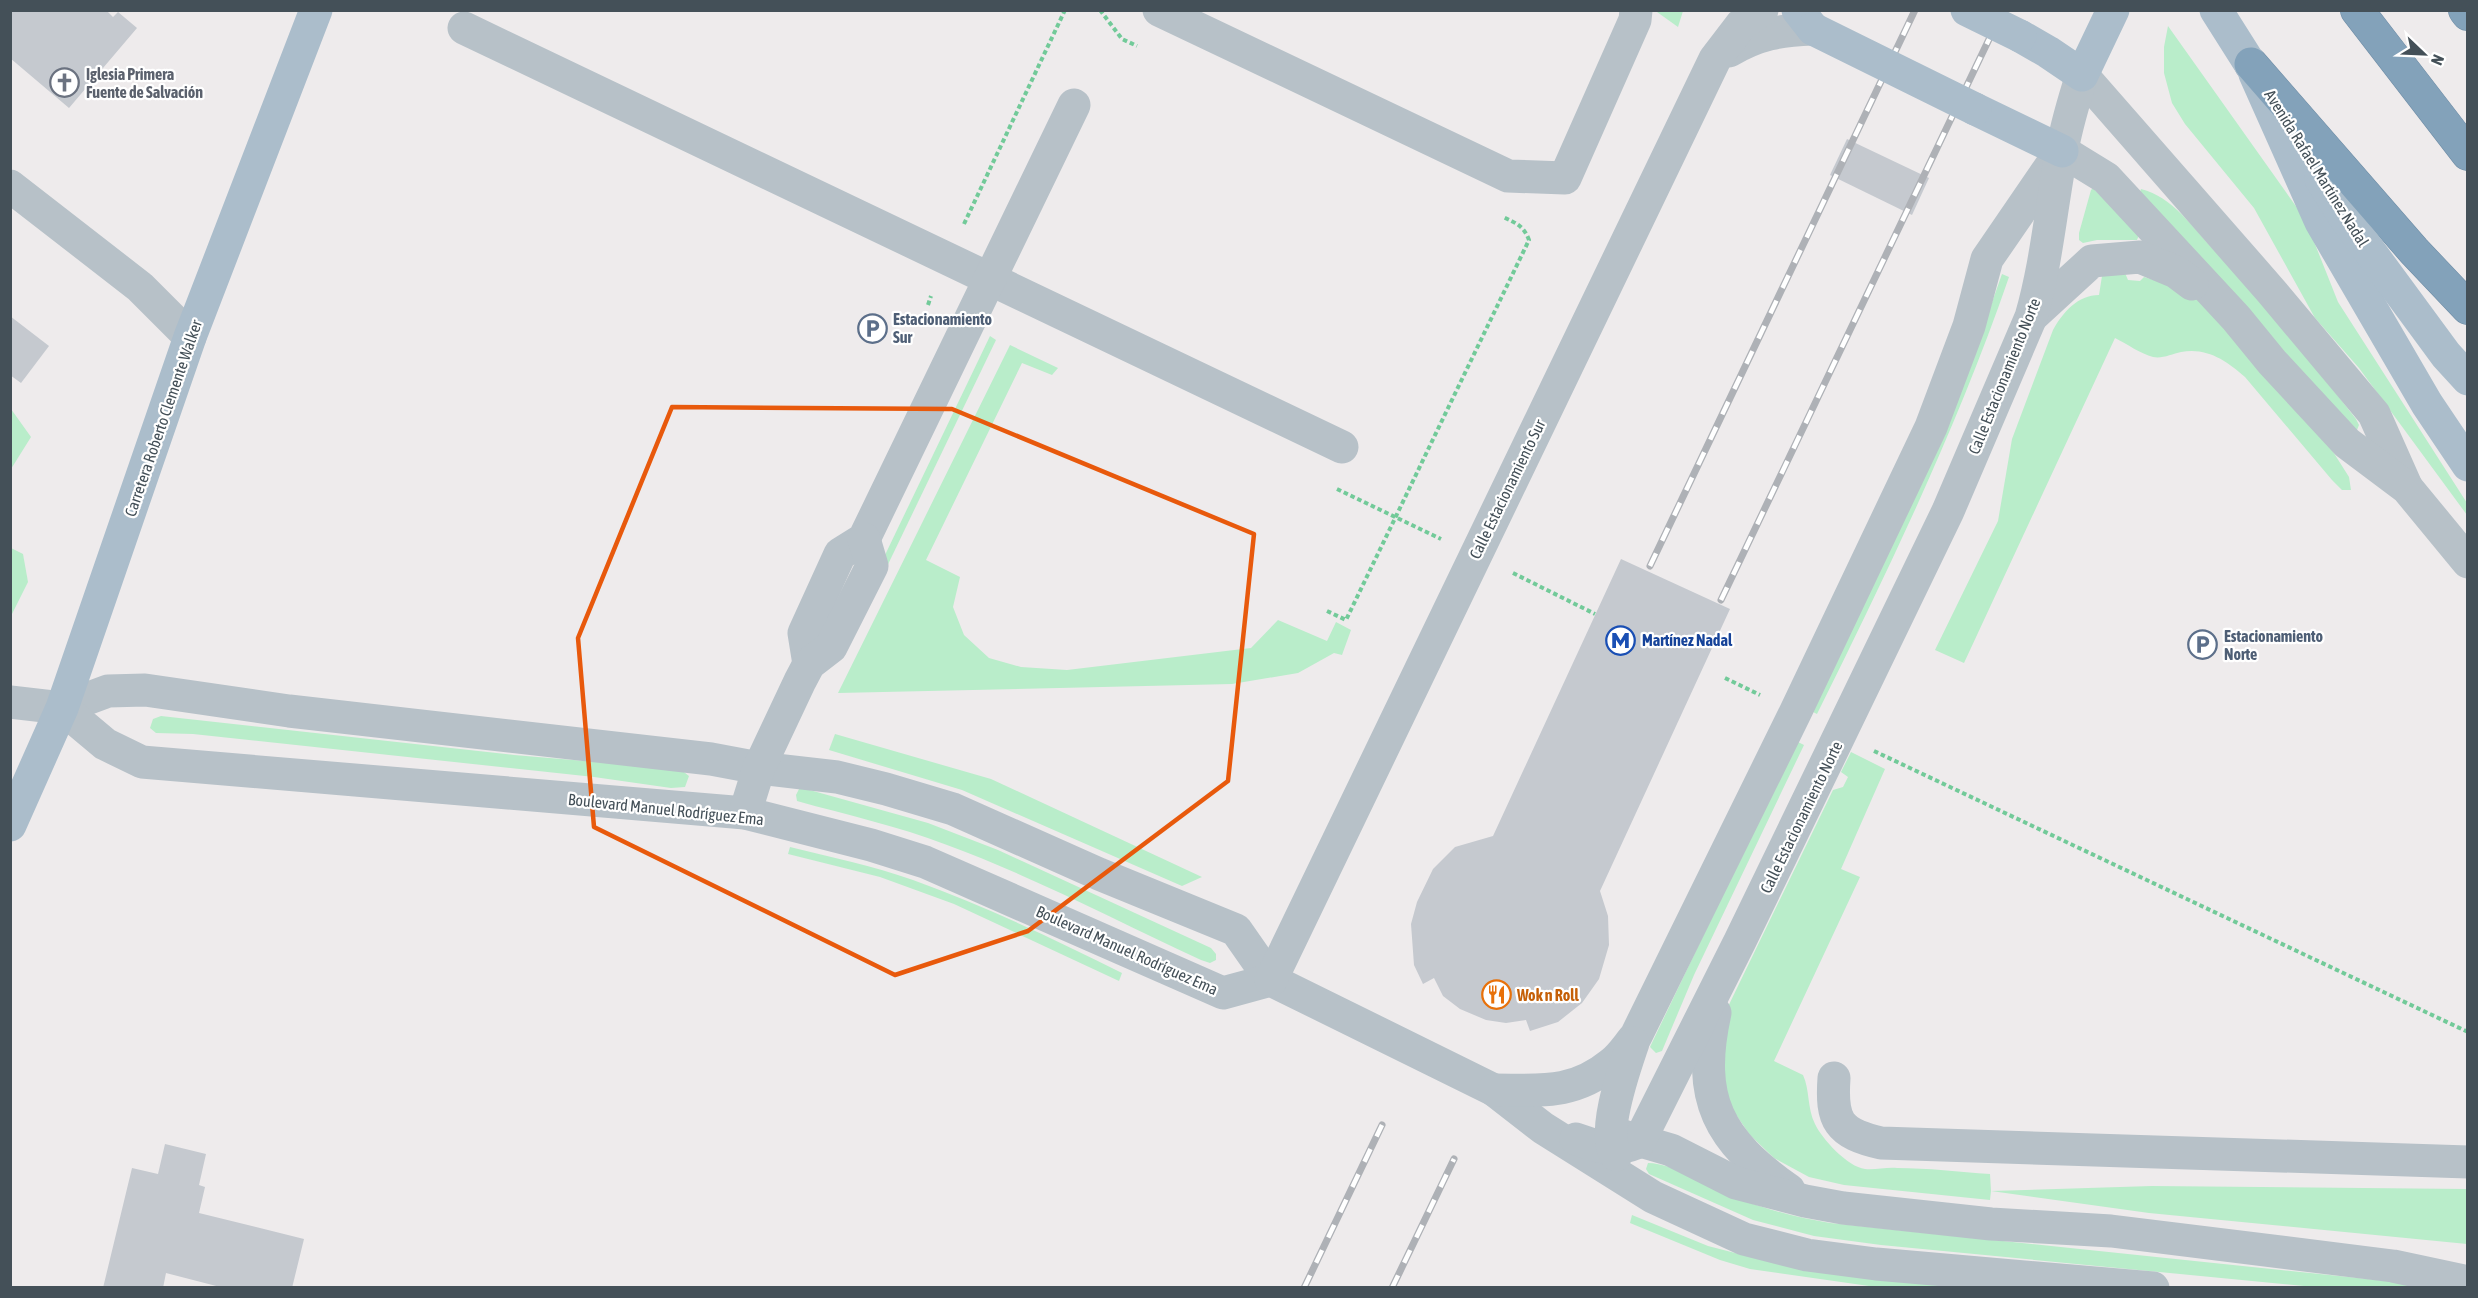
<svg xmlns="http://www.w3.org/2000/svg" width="2478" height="1298" font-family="'Asap Condensed',sans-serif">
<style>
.green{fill:#b9edca}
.building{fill:#c5c9cf}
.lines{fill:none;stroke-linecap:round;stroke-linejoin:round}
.highway-casing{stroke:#6f8da6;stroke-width:34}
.path{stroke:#72ca99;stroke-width:4;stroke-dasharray:4.5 3;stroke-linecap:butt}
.minor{stroke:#b7c1c8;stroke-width:33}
.major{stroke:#abbdcb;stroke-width:33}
.highway{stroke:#83a2ba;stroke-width:33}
.rail-casing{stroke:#aeb1b6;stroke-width:7}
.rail{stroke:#fff;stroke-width:4.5;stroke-dasharray:14;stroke-linecap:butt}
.major-bridge{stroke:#abbdcb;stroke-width:33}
.marked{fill:none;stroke:#e8590c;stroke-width:4.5;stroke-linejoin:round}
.labels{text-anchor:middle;stroke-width:4.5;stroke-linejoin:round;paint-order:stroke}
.worship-label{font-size:16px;font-weight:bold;fill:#5b616d;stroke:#fff;text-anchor:start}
.street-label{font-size:16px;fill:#445058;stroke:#fff}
.service-label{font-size:16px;font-weight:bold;fill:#4e5e75;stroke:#fff;text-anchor:start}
.transit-label{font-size:16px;font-weight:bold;fill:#164399;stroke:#fff;text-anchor:start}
.food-label{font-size:16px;font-weight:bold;fill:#c56008;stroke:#fff;text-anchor:start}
</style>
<rect width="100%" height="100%" fill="#eeebec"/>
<g class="green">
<path d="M1658,10L1683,11L1678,27L1657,12Z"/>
<path d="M2168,26L2305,219L2338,302L2467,503V515L2359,368L2315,318L2254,208L2185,124L2172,103L2164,73V47Z"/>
<path d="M2093,188L2139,235L2137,240H2097L2083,243L2079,240V233L2091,190Z"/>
<path d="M2141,189C2173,197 2193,228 2214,250C2264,304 2311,361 2356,419L2359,425L2357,430L2351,431L2140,192Z"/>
<path d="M2125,273L2128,280L2140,281L2144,277L2190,291L2325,439L2349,477L2351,490H2342L2332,480L2245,377C2227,361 2207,347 2181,352C2172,354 2162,359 2153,357C2141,354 2127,344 2115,338L1964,663L1935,650L1998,521L2012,439L2053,330C2063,312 2078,295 2099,295L2102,276Z"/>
<path d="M2002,274L2009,277C1957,428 1888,571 1817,714L1811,711L1984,325Z"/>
<path d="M990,336L996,340L880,581L874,578Z"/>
<path d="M1010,345L1058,368L1052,375L1022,363L926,560L960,577L953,607L964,635L989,658L1021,667L1067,670L1251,648L1278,620L1327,641L1336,622L1351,630L1342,655L1334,653L1298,673L1232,684L838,693Z"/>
<path d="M11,409L31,437L11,469Z"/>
<path d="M11,548L23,554L28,582L11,616Z"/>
<path d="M161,716L514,755L680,769L689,776L685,787L671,788L594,777L193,734L156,733L150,728L153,719Z"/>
<path d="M835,734L991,779L1202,877L1182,886L962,790L829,750Z"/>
<path d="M1796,741L1804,745L1694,975L1662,1051L1656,1053L1650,1047Z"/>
<path d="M1851,752L1885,769L1841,869L1860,877L1774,1061L1803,1075C1810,1090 1807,1108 1815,1124C1822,1139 1848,1167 1865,1169C1875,1170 1887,1167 1897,1168C1928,1168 1959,1172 1990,1174L1991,1191L2152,1186L2467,1189V1244L2149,1213L1991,1191L1990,1200L1844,1185L1809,1177L1774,1158L1750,1135L1732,1109L1725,1086L1723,1017L1833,790L1843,787L1848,777L1841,772Z"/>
<path d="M799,789H806L928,823L998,850L1211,948L1216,954V960L1210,963L1201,960C1117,921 1034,877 947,845C898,826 847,815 797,801L796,795Z"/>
<path d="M790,847C831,857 873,866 913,880C985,906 1054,939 1122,973L1119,981L954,904L880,877L788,854Z"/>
<path d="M1648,1163C1674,1163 1714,1190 1739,1199C1769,1210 1799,1218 1830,1223L2445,1287H2314L1881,1245L1814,1236L1753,1220L1649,1174L1646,1169Z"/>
<path d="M1632,1215L1708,1246L1770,1262L1990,1287H1876L1750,1269L1720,1260L1630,1223Z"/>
</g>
<g class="building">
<path d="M10,10H106L113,17L118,12L137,28L69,108L10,58Z"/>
<path d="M1847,139L1929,178L1912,215L1830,175Z"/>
<path d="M10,316L49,346L21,383L10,375Z"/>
<path d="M1621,559L1730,609L1600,891L1608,916L1609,945L1599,979L1582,1003L1558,1022L1530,1031L1526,1020L1506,1023L1486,1020L1460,1009L1443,996L1434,978L1423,984L1414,965L1411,924L1417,902L1433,869L1455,847L1493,836Z"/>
<path d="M165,1144L206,1154L199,1185L205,1187L199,1213L304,1239L292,1288H224L166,1273L163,1288H103L132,1168L158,1174Z"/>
</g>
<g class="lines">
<defs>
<g id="highway">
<path d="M2357,10L2468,154"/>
<path d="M2465,10L2468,14"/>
<path d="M2251,64L2414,251L2468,308"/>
</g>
</defs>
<use href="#highway" class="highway-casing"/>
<g class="path">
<path d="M1100,10L1122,39L1137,46"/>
<path d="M964,224L1065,10"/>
<path d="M928,305L931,296"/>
<path d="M1337,489L1441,539"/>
<path d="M1513,573L1595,614"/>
<path d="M1327,611L1346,620L1529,240C1524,226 1516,223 1503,217"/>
<path d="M1725,678L1760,695"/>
<path d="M1874,751L2468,1032"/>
</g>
<g class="minor">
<path d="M1159,10L1508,176L1565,178L1635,20L1636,10"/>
<path d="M464,28L1342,447"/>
<path d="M1729,51C1758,34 1780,30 1813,29"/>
<path d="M2082,75L2271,291L2374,414L2406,486"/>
<path d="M2062,151L2106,178L2236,318L2272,362L2347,443L2407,488L2468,562"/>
<path d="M10,186L140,287L190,337"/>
<path d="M2032,316L2092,261L2140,257L2176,272L2192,284"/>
<path d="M809,664L804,633L840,554L864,539L1074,105"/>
<path d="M10,702L62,708L108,691L145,690L289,711L711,759L759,768L837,777L886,789L953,809L1099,874L1236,930L1271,980"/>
<path d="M62,708L105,744L142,762L745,813L871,845L925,862L1223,993L1271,980L1494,1090L1543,1128L1653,1197L1744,1239L1807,1255L1876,1264L2153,1288"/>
<path d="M745,813L759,768L800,681L809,664L831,647L872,566L864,539"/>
<path d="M1271,980L1715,59L1741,25L1762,10"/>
<path d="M1715,1013C1696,1099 1718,1140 1789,1190"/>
<path d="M1834,1078C1831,1121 1838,1133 1881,1143L2468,1162"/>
<path d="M1494,1090C1540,1090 1573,1095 1611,1064C1621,1057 1628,1045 1636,1036L1795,713L1931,427L1969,326L1987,259L2057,157"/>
<path d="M1620,1135L1671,1150L1736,1183L1805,1201L1843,1208L1991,1224L2111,1231L2393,1266L2468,1282"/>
<path d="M1576,1139C1602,1148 1612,1153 1639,1142L1740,941L1948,511L2031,317C2047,262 2051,206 2062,150C2067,124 2074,100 2082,75"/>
<path d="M1616,1155C1601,1133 1625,1067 1633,1043"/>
</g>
<g class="major">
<path d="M1798,10L1813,29"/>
<path d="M2216,10L2266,89"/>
<path d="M2020,36L2048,52L2082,75L2113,10"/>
<path d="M2255,74L2321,222L2427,404L2468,465"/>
<path d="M1975,109L2062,151"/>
<path d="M2321,179L2346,219L2446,355L2468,379"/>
<path d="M10,825L62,708L190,337L316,10"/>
</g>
<use href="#highway" class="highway"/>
<defs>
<g id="rail">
<path d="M1650,566L1915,10"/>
<path d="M1721,600L2003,10"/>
<path d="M1304,1288L1382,1125"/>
<path d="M1392,1288L1454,1159"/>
</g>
</defs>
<use href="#rail" class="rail-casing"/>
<use href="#rail" class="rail"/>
<g class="major-bridge">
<path d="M1967,10L2020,36"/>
<path d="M1813,29L1975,109"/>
</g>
</g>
<path class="marked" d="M672,407L952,409L1254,534L1228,781L1028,931L895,975L594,827L578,638Z"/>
<defs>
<symbol id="church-ring" viewBox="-11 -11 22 22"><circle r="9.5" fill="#fff" stroke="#6b7280" stroke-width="1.5"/><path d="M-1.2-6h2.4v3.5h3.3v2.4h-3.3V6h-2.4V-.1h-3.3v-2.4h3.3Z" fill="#6b7280"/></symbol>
<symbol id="parking-ring" viewBox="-11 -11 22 22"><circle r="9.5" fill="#fff" stroke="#5c6f8a" stroke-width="1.5"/><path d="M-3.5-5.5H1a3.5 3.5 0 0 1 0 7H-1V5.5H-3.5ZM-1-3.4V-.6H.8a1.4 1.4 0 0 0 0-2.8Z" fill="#5c6f8a"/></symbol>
<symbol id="metro-ring" viewBox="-11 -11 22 22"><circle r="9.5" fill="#fff" stroke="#1a4fb4" stroke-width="1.5"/><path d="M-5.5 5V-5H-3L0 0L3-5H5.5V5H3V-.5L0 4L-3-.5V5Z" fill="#1a4fb4"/></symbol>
<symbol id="restaurant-ring" viewBox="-11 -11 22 22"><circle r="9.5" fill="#fff" stroke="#e8710a" stroke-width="1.5"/><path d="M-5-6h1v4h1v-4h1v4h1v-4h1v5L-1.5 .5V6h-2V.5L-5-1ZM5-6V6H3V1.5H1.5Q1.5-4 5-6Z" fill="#e8710a"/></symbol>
</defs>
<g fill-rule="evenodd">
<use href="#church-ring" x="48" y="66" width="33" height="33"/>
<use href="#parking-ring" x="856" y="312" width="33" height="33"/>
<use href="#metro-ring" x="1604" y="624" width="33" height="33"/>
<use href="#parking-ring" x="2186" y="628" width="33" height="33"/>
<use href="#restaurant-ring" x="1480" y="978" width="33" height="33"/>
</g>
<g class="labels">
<g class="worship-label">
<text x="86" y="80">Iglesia Primera<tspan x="86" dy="18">Fuente de Salvación</tspan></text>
</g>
<g class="street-label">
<text transform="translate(2317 168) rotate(58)" y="6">Avenida Rafael Martínez Nadal</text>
<text transform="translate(2004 376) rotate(-68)" y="6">Calle Estacionamiento Norte</text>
<text transform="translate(163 418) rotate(-71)" y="6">Carretera Roberto Clemente Walker</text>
<text transform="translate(1507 489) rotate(-64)" y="6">Calle Estacionamiento Sur</text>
<text transform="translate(666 809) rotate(6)" y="6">Boulevard Manuel Rodríguez Ema</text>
<text transform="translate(1801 817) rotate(-64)" y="6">Calle Estacionamiento Norte</text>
<text transform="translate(1127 950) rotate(24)" y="6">Boulevard Manuel Rodríguez Ema</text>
</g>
<g class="service-label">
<text x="893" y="325">Estacionamiento<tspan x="893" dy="18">Sur</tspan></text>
<text x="2224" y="642">Estacionamiento<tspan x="2224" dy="18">Norte</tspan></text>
</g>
<g class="transit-label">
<text x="1642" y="646">Martínez Nadal</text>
</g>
<g class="food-label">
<text x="1517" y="1001">Wok n Roll</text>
</g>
</g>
<rect width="2478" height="1298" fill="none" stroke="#445058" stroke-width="24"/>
<g transform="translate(2424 54) rotate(113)" stroke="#ffffff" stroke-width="4.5" paint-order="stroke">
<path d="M0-4.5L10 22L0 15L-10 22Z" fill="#445058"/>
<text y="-9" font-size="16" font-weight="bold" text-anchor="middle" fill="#445058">N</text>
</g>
</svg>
